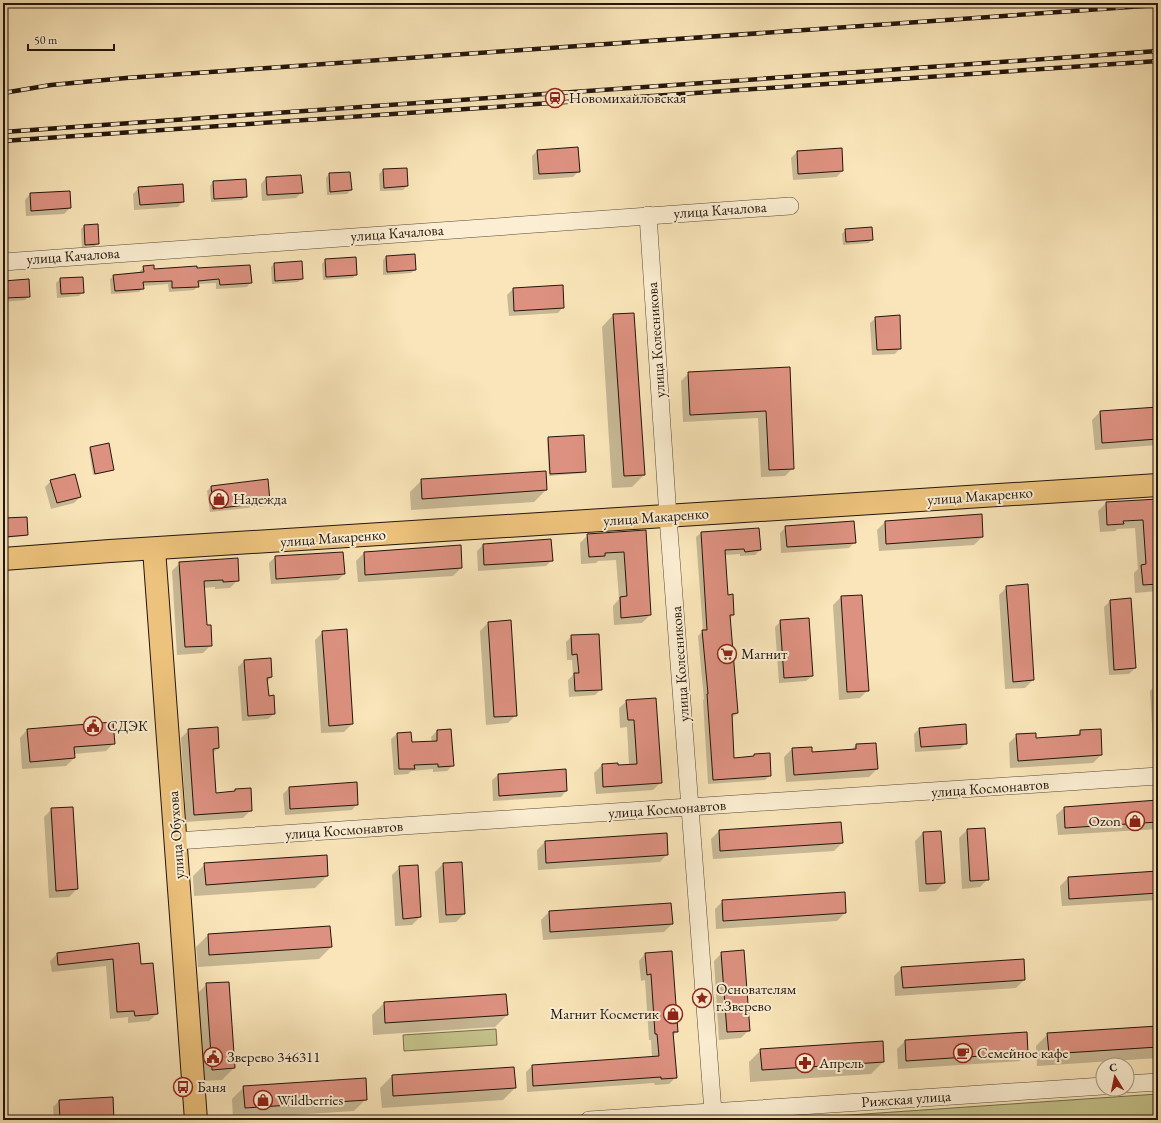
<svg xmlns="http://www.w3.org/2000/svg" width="1161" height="1123" font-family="'EB Garamond',serif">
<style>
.green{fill:#c4c28a;stroke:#746c4b}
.shadow{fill:#0003}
.building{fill:#dd9180;stroke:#23150c}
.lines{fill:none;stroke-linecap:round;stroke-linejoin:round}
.minor-casing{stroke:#584937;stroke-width:18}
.major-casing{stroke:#23150c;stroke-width:24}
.minor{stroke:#fbeed2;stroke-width:17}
.major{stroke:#ecc27c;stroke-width:22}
.rail-casing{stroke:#23150c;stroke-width:4.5}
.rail{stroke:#fbeed2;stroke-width:3;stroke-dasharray:9;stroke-linecap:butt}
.labels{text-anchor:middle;stroke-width:4;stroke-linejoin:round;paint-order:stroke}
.poi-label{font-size:15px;fill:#23150c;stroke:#fbeed2;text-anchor:start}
.street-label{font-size:15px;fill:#23150c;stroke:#fbeed2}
</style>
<rect width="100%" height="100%" fill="#f9e5b9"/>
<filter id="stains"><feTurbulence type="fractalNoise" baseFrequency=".005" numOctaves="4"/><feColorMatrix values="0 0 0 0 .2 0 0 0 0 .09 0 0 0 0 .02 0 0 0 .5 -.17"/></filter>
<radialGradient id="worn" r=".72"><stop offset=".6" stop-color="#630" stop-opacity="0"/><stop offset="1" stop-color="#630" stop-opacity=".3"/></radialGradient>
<g class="green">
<path d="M496,1029L497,1045L404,1051L403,1035Z"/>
<path d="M1158,1094V1120H776Z"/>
</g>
<g class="shadow">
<path d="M537,151L579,171L573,177L533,180L532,156Z"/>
<path d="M797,152L842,171L837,177L793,180L791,158Z"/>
<path d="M406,169L407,186L403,190L380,191L379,174L383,170Z"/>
<path d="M329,174L351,190L347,194L327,195L326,178Z"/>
<path d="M266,178L302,192L296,198L262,201L261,184Z"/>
<path d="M213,182L246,196L242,200L211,202L210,186Z"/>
<path d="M139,188L183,201L178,207L134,210L133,194Z"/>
<path d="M30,194L70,208L64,214L26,216L25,200Z"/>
<path d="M84,226L98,243L94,247L82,248L81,229Z"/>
<path d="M846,230L872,239L869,243L843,245L842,234Z"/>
<path d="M386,257L415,270L411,273L383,275V260Z"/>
<path d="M325,260L356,274L353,278L323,280L322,264Z"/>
<path d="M274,264L302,279L298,282L272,284L271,267Z"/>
<path d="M144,267L153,270L196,269L250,283L247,287L216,289V283L197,284L198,286L194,290L169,292L168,284L142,286L143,288L139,292L111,294L110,279L114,276L140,274V271Z"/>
<path d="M82,278L83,292L79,296L57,298L56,283L60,279Z"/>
<path d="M4,282L29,296L25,300L3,302V283Z"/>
<path d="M513,289L563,307L558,313L509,316L507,295Z"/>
<path d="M613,315L644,475L632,487L612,488L602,327Z"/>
<path d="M876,318L900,348L895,354L872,355L870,323Z"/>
<path d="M789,368L793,468L785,476L761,477L758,418L683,422L681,381L689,373Z"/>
<path d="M1158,408V445L1095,450L1092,420L1100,412Z"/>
<path d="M548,438L585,472L584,473L549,476L547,439Z"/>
<path d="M90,448L113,470L111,471L93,475L89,449Z"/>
<path d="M422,480L546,490L534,502L411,510L410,492Z"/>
<path d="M51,481L80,497L74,503L51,509L45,487Z"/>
<path d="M267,481L269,502L266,506L210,512L207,491L211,487Z"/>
<path d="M1158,500V591L1135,593L1134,573L1138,569L1135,528L1117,529L1115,531L1100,532L1098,511L1106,503Z"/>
<path d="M5,519L27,535L25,536L4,538L3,521Z"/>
<path d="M885,522L982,537L974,545L879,551L877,530Z"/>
<path d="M786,527L855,542L849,548L781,553L780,533Z"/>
<path d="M645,531L650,615L642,623L614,625L613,606L619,599L616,560L598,561L596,563L581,564L580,543L588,535Z"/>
<path d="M701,533L760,550L755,555L740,556V554L725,555L727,596L733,615L729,619L737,713L732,718H731L734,759L752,758L754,755L770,775L765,780L708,784L703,700L704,699L698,636L703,631L696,537Z"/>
<path d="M550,540L552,560L546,566L478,571L477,551L483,545Z"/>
<path d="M364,553L461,568L453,576L358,582L356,561Z"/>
<path d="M275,557L344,574L338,580L271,584L269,563Z"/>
<path d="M180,563L238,580L230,588L215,589V587L203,588L206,626L211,645L203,653L177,655L172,571Z"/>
<path d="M1007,587L1033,680L1025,688L1005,689L999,595Z"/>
<path d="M861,596L868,690L860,698L839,700L833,605L841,597Z"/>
<path d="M1110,601L1135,668L1129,674L1109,675L1104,607Z"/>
<path d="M781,621L812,676L806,681L779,683L775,627Z"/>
<path d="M488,623L516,715L508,723L486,725L480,631Z"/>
<path d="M323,632L352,724L344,732L321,733L315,640Z"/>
<path d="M572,636L601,689L595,695L569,697L568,680L573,675L572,660H567L566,642Z"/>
<path d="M244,661L271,677L267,682L268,697L274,714L268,719L242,721L238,667Z"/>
<path d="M1156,685H1158V759H1154L1150,691Z"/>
<path d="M627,701L661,782L653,790L596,794L594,773L602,765L617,766L629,765L627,727L620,728L619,708Z"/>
<path d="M920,728L966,743L960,749L915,752L914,734Z"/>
<path d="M27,730L114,743L106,751L74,754V758L66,766L22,769L20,738Z"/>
<path d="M189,730L218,748L212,754L215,794L233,793L235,790L251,810L243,818L186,822L181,738Z"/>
<path d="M437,731L453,765L447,771L433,772V769L411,771L408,774L394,775L391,739L397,734L411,743L432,742L431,737Z"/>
<path d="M1081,731L1101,755L1093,763L1010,768L1009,743L1017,735L1035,739L1075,736Z"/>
<path d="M856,745L877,769L869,777L786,782L784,757L792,749L811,753L851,750Z"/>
<path d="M565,770L566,791L561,797L493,801L492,780L498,775Z"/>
<path d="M356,783L357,804L352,810L285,815L283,794L289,788Z"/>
<path d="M1158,801V829L1058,835L1056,815L1064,808Z"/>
<path d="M52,809L77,889L69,897L49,898L44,817Z"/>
<path d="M984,829L988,879L980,887L962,889L959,838L967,830Z"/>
<path d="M719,831L842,843L834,851L713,859L711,839Z"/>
<path d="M923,833L944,883L936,891L919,892L915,841Z"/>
<path d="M545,842L667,854L660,862L538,870L537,850Z"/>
<path d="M205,864L327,876L315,888L194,896L193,876Z"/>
<path d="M443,864L464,914L456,922L439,923L435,872Z"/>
<path d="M417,866L420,917L412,925L395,926L392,875L400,867Z"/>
<path d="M1158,872V900L1062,906L1060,886L1068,878Z"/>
<path d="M723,901L845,913L837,921L716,929L715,909Z"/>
<path d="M549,912L672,924L664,932L543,940L541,920Z"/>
<path d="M1158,925V952L1156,927Z"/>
<path d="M208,935L331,947L319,959L198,967L196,947Z"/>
<path d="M138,944L140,965L157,1014L149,1021L128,1023V1017L110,1019L106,966L52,972L50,961L57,954Z"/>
<path d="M722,953L749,1030L741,1038L719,1040L714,961Z"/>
<path d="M645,954L677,1032L672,1036L676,1077L669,1084L655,1085L654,1083L527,1092L526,1072L532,1066L652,1058L651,1040H649L645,980L641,981L639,961Z"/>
<path d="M902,968L1024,980L1016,988L895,996L894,976Z"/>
<path d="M207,984L234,1068L222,1080L200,1081L195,996Z"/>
<path d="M384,1003L507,1015L495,1027L373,1035L372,1015Z"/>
<path d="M1158,1027V1058L1037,1066L1036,1046L1048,1034Z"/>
<path d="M905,1041L1027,1053L1020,1061L898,1069L897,1049Z"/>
<path d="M761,1050L883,1062L871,1074L750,1082L749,1062Z"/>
<path d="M392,1076L515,1088L503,1100L382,1108L380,1088Z"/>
<path d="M244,1087L366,1099L354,1111L233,1119L232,1099Z"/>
<path d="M59,1101L113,1120H54L53,1107Z"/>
</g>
<g class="building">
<path d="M578,147L580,172L539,174L537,150Z"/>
<path d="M842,148L843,171L798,174L797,151Z"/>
<path d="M407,168L408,186L384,188L383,169Z"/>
<path d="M350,172L352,190L330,192L329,173Z"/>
<path d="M301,175L303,193L267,195L266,177Z"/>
<path d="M246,179L247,197L214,199L213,181Z"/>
<path d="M183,184L184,202L140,205L138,187Z"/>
<path d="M70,191L71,208L31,211L30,193Z"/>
<path d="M98,224L99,244L85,245L84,225Z"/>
<path d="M872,227L873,240L846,242L845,229Z"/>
<path d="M415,254L416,270L387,272L386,256Z"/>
<path d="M356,257L357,275L326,277L325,259Z"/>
<path d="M302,261L303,279L275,281L274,263Z"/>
<path d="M154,265V269L197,266V268L250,265L252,283L220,285L219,279L198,281L199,287L172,288V281L143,282L144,289L115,291L113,275L144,272L143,266Z"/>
<path d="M83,277L84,293L61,294L60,278Z"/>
<path d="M29,279L30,297L5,298L3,281Z"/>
<path d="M563,285L564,308L514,311L513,288Z"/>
<path d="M634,313L645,475L624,476L613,314Z"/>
<path d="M900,315L901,349L877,350L875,317Z"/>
<path d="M790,367L794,469L769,470L766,411L690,415L688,372Z"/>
<path d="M1158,407V439L1102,443L1100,411Z"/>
<path d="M584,435L586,472L550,474L548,437Z"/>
<path d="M109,443L114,470L95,474L90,447Z"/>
<path d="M546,471L547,490L422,499L421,479Z"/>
<path d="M75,474L81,497L57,503L50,480Z"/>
<path d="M268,479L270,502L213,509L211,486Z"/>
<path d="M1158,499V584L1143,585L1141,565L1146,564L1143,520L1123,521L1124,524L1107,525L1106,502Z"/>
<path d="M982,514L983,537L886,544L885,521Z"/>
<path d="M27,517L28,535L5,537L4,518Z"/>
<path d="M854,521L856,543L787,547L785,526Z"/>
<path d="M759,528L761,550L745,552L744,549L725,550L728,595L733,594L734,615H730L738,713L732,714L734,758L754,756V754L770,753L771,776L713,780L707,694H708L702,630H707L701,532Z"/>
<path d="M646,530L651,615L621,618L620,597L627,596L624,552L605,553V556L589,557L587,534Z"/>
<path d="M551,539L553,561L484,565L483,544Z"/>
<path d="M461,545L462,568L365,575L364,552Z"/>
<path d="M343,552L345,574L276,579L275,556Z"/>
<path d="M238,558L239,581L223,582V580L204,581L207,625H211L212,646L185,647L179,562Z"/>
<path d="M1028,584L1034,680L1013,682L1006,586Z"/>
<path d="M862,595L869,691L847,692L841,596Z"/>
<path d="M1131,598L1136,668L1114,670L1110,600Z"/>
<path d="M809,618L813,676L784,678L780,620Z"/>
<path d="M511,620L517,716L494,717L488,622Z"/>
<path d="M347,629L353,724L329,726L322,631Z"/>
<path d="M599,634L602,690L575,691L574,673H579L577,654L572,655L571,635Z"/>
<path d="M271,658L272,677L267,678L269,696L274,695L275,714L248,716L244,660Z"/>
<path d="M656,698L662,783L603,787L602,764L618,763V765L637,764L634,720H628L626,700Z"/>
<path d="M113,722L115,744L74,747L75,758L30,762L27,729Z"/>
<path d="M966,724L967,744L921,747L919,728Z"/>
<path d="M218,727L219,748L213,749L216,793L235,791V789L251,788L252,811L194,815L188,729Z"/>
<path d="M451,729L454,766L438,767V764L414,765L415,769H399L397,733L411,732L412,742L437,741V730Z"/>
<path d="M1101,729L1102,755L1018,761L1016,734L1036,733V738L1080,735V730Z"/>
<path d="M876,743L878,769L794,775L792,748L812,747V752L856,749V744Z"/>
<path d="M566,769L567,791L499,796L498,774Z"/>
<path d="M357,782L358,805L290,809L289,787Z"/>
<path d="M1158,800V822L1065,828L1064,807Z"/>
<path d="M73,807L78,889L56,891L51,808Z"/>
<path d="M841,822L843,843L720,851L719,830Z"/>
<path d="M985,828L989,880L970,881L967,829Z"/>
<path d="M941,831L945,883L926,884L923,832Z"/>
<path d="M667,833L668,855L546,863L545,841Z"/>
<path d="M327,855L328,876L206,885L204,863Z"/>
<path d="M462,862L465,914L446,915L443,863Z"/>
<path d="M418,865L421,917L403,919L399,866Z"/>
<path d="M1158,871V893L1069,899L1068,877Z"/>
<path d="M845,892L846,913L723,921L722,900Z"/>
<path d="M671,903L673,924L550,932L549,911Z"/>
<path d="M330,926L332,947L209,955L208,934Z"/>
<path d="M139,943L141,964L153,963L158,1014L135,1016L134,1011L117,1012L113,959L58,965L57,953Z"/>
<path d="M744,950L750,1031L727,1032L721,952Z"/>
<path d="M672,951L678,1032H673L677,1078L661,1079V1077L533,1086L532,1065L659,1056L657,1034H655L651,974L647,975L645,953Z"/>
<path d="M1024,959L1025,980L903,988L901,967Z"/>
<path d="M229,982L235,1068L212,1070L206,983Z"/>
<path d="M506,994L508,1015L385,1023L384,1002Z"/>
<path d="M1158,1026V1047L1049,1054L1047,1033Z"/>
<path d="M1027,1032L1028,1053L906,1061L905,1040Z"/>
<path d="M883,1041L884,1062L762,1070L760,1049Z"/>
<path d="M514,1067L516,1088L393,1096L392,1075Z"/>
<path d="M366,1078L367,1100L245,1108L243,1086Z"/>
<path d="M113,1097L114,1120H60L59,1100Z"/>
</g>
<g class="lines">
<defs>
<g id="minor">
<path d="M648,215L668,517L713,1112"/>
<path d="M3,262L790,206"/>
<path d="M176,841L1158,776"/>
<path d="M1127,1084L1158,1082"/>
<path d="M589,1120L1103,1086"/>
</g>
<g id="major">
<path d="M154,549L196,1120"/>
<path d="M3,559L110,551L1158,485"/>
</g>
</defs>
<use href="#minor" class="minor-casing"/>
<use href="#major" class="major-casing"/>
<use href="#minor" class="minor"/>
<use href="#major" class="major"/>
<defs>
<g id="rail">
<path d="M3,93L51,85L126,78L1158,5"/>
<path d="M3,132L1158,51"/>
<path d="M3,141L1158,61"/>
</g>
</defs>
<use href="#rail" class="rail-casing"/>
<use href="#rail" class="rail"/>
</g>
<defs>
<symbol id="station-ring" viewBox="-11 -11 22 22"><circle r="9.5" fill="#fbeed2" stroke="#8f2418" stroke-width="1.5"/><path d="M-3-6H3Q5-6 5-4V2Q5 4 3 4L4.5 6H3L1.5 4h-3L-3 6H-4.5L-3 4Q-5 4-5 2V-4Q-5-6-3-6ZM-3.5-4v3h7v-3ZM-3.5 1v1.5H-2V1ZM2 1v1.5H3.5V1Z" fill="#8f2418"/></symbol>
<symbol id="shop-ring" viewBox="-11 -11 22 22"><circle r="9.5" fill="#fbeed2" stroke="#8f2418" stroke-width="1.5"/><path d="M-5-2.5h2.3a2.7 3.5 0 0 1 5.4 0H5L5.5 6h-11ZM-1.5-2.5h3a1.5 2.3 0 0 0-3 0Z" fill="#8f2418"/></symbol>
<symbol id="supermarket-ring" viewBox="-11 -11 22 22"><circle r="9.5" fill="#fbeed2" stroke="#8f2418" stroke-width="1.5"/><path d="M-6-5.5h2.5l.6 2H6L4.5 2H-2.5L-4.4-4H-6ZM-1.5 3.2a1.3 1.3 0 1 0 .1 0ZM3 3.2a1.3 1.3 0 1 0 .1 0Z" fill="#8f2418"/></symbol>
<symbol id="civic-ring" viewBox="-11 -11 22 22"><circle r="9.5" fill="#fbeed2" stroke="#8f2418" stroke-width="1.5"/><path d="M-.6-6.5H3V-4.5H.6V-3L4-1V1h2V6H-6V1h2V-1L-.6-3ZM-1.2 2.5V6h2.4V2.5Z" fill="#8f2418"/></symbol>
<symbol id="sight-ring" viewBox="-11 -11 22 22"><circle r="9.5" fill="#fbeed2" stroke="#8f2418" stroke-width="1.5"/><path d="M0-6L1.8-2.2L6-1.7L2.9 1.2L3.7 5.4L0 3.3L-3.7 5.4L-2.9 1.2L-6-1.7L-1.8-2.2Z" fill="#8f2418"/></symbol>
<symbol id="cafe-ring" viewBox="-11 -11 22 22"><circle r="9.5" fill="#fbeed2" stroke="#8f2418" stroke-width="1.5"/><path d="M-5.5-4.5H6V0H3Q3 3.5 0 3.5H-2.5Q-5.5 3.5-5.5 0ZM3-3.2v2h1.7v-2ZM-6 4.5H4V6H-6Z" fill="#8f2418"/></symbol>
<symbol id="pharmacy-ring" viewBox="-11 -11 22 22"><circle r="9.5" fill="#fbeed2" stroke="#8f2418" stroke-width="1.5"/><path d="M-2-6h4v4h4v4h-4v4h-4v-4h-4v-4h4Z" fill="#8f2418"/></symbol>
<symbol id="bus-ring" viewBox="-11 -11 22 22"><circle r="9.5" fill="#fbeed2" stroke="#8f2418" stroke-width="1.5"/><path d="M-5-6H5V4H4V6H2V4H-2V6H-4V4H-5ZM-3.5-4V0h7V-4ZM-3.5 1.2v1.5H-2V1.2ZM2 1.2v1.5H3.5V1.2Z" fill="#8f2418"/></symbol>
</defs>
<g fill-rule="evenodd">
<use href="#station-ring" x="544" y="87" width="22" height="22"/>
<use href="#shop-ring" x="208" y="488" width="22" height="22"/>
<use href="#supermarket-ring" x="716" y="643" width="22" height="22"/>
<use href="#civic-ring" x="82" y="715" width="22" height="22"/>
<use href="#shop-ring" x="1124" y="810" width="22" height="22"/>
<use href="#sight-ring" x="691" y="987" width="22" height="22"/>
<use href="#shop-ring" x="662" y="1003" width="22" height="22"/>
<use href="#cafe-ring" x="952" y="1042" width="22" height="22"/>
<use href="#civic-ring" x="202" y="1046" width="22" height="22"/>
<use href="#pharmacy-ring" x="794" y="1052" width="22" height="22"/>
<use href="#bus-ring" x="172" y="1076" width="22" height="22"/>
<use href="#shop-ring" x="252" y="1089" width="22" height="22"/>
</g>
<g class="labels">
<g class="poi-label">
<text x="569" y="103">Новомихайловская</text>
<text x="233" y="504">Надежда</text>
<text x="741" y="659">Магнит</text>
<text x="107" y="731">СДЭК</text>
<text x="1121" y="826" text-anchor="end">Ozon</text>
<text x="716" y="994">Основателям<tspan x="716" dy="17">г.Зверево</tspan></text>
<text x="659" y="1019" text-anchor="end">Магнит Косметик</text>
<text x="977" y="1058">Семейное кафе</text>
<text x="227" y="1062">Зверево 346311</text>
<text x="819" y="1068">Апрель</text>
<text x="197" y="1092">Баня</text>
<text x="277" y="1105">Wildberries</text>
</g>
<g class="street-label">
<text transform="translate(720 210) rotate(-4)" y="5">улица Качалова</text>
<text transform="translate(397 233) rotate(-4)" y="5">улица Качалова</text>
<text transform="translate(73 256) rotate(-4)" y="5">улица Качалова</text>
<text transform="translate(656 340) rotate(-94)" y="5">улица Колесникова</text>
<text transform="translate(980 496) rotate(-4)" y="5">улица Макаренко</text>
<text transform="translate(656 517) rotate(-4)" y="5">улица Макаренко</text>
<text transform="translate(333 538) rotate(-4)" y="5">улица Макаренко</text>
<text transform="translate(680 664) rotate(-94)" y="5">улица Колесникова</text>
<text transform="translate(990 788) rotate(-4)" y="5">улица Космонавтов</text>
<text transform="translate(667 809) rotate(-4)" y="5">улица Космонавтов</text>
<text transform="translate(344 830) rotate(-4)" y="5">улица Космонавтов</text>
<text transform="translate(176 835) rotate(-94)" y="5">улица Обухова</text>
<text transform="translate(906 1099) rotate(-4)" y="5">Рижская улица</text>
</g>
</g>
<rect width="1161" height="1123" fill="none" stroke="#f9e5b9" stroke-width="16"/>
<rect x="4" y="4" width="1153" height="1115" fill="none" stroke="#23150c" stroke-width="2"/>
<rect x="8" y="8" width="1145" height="1107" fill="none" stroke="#23150c"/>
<g transform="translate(1115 1077) rotate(350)"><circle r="19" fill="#fbeed2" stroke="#a59783"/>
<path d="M0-3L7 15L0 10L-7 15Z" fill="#8f2418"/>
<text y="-6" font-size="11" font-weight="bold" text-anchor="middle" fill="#23150c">С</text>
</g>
<path d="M28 44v6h86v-6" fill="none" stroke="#23150c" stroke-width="2"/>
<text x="34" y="44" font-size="12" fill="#23150c" stroke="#fbeed2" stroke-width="3" paint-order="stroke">50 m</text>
<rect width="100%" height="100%" filter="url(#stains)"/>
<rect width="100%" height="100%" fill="url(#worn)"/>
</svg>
